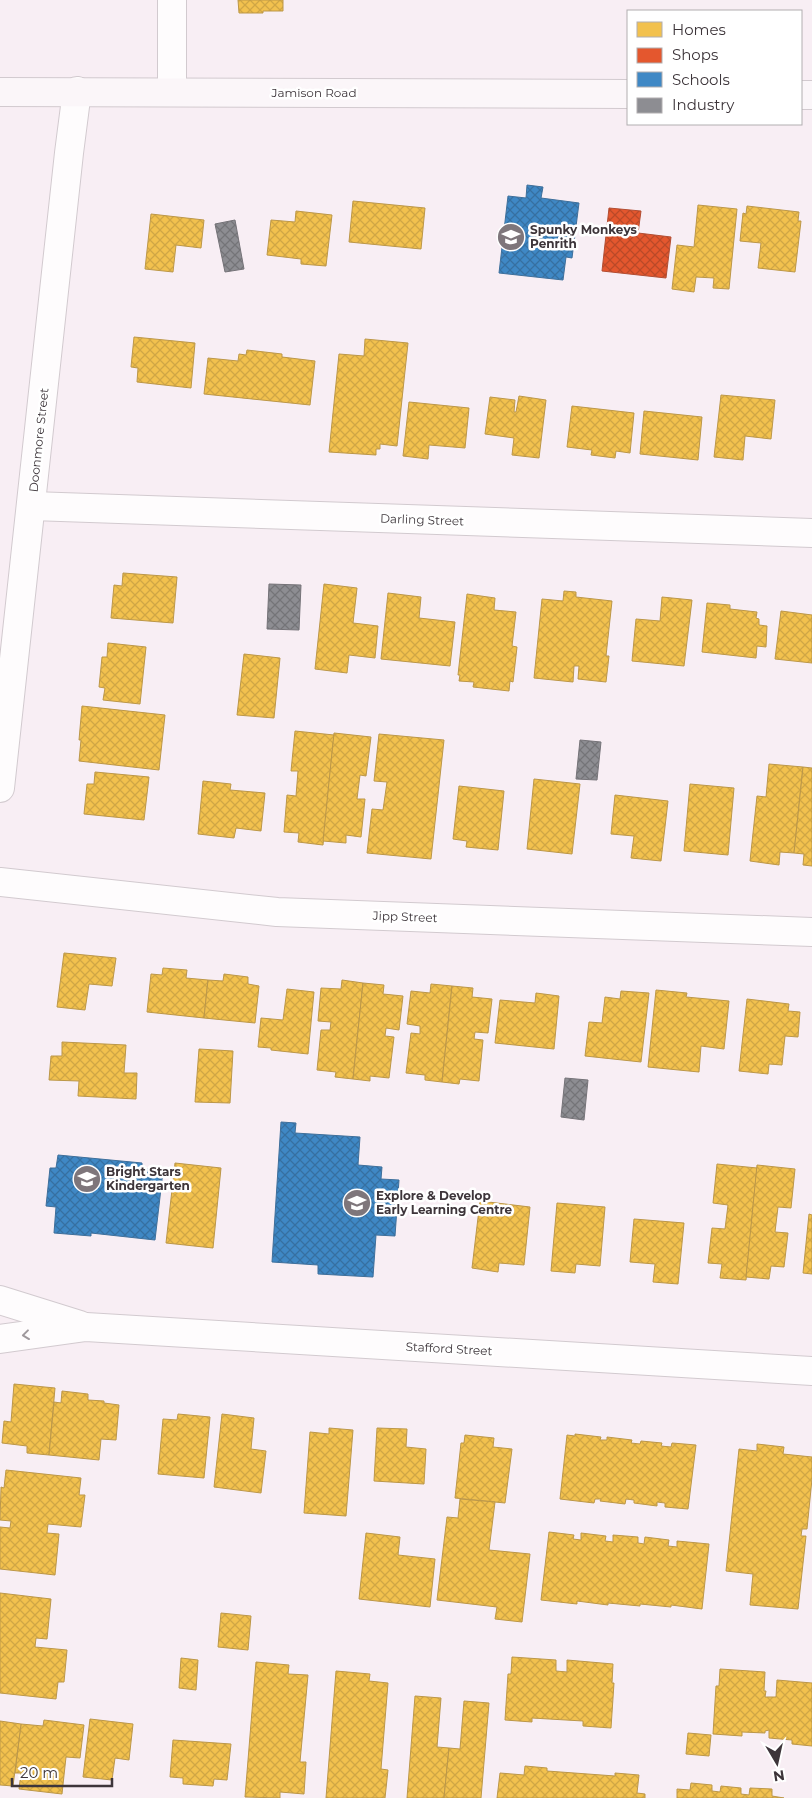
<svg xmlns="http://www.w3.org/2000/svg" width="812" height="1798" font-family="Montserrat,sans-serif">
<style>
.homes{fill:url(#homes-cross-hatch);stroke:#bc9748}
.shops{fill:url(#shops-cross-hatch);stroke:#b24d32}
.schools{fill:url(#schools-cross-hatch);stroke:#3e6f9b}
.industry{fill:url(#industry-cross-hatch);stroke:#757378}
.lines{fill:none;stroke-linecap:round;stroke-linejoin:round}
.street-casing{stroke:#d2cacf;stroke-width:30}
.secondary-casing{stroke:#d2cacf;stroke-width:30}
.street{stroke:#fefcfd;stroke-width:28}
.secondary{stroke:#fbf6f9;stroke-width:28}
.oneway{stroke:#9e989c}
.labels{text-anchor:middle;stroke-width:5;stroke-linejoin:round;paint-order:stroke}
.street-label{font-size:12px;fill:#3d353a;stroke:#fff}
.poi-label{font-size:12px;font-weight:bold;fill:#3d353a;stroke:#fff;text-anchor:start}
</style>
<defs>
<pattern id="homes-cross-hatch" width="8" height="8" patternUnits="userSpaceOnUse" patternTransform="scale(1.25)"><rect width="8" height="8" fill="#f2c14e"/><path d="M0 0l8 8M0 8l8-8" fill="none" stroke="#d0a645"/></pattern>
<pattern id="shops-cross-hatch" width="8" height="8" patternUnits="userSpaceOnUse" patternTransform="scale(1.25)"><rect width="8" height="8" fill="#e4572e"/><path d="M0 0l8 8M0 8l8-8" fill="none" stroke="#ba4928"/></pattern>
<pattern id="schools-cross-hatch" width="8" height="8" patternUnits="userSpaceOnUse" patternTransform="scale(1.25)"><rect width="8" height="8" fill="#3f88c5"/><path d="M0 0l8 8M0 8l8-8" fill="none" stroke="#3670a1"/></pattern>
<pattern id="industry-cross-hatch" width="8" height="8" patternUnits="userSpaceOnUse" patternTransform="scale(1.25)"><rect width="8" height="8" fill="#8d8d92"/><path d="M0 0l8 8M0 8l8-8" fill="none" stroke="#747478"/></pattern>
</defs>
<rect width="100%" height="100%" fill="#f8eef4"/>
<g class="homes">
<path d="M238,0H283V11H263V13H239Z"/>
<path d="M353,201L425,208L421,249L349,242Z"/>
<path d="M698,205L737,209L729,289L713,288L714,278L696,277L694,292L672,289L677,245L694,247Z"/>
<path d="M747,206L799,212L798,221H801L795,272L758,268L761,243L740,241L743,213L746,214Z"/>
<path d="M296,211L332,215L326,266L301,264V259L267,255L271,220L295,222Z"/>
<path d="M151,214L204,220L201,248L176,245L173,272L145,269Z"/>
<path d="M134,337L195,343L191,388L137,382L138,368L131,367Z"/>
<path d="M365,339L408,343L397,446L380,444V449H376V455L329,452L339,354L364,356Z"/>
<path d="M247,350L282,354V357L315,361L310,405L204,394L208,358L238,361L239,354L246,355Z"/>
<path d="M721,395L775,400L771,439L745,436L743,460L714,457Z"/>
<path d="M519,396L546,400L539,458L512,455L514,438L485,434L490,397L515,400L514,412H516Z"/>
<path d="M409,402L469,408L465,448L429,445L428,459L403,456Z"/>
<path d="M572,406L634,413L630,453L616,451L615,458L591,455L592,450L567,447Z"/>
<path d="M644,411L702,417L698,460L640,454Z"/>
<path d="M123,573L177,577L173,623L111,618L114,585L122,586Z"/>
<path d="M324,584L357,588L353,623L378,626L375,658L349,655L347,673L315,669Z"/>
<path d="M564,591L576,592V597L612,601L606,656H609L606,682L578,679L579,666H574L573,682L534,678L542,599L563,601Z"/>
<path d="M388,593L421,597L419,618L455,622L450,666L381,659Z"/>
<path d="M467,594L495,598L494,610L516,612L512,646L517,647L513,682L510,681L509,691L473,687L474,682L459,681L460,675H458Z"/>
<path d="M662,597L692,600L684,666L632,661L636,619L660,621Z"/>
<path d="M707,603L730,605V609L757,612L756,618L759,619V625L767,626L766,647L757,646L756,658L702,652Z"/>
<path d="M781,611L812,615V663L775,659Z"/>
<path d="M108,643L146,647L140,704L103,700L105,688L99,687L102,657H107Z"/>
<path d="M244,654L280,658L274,718L237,715Z"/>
<path d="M82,706L165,715L159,770L79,761L81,740H79Z"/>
<path d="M295,731L334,735L323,845L298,842L299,833L284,832L287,795L296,796L298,771H291Z"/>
<path d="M334,733L371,737L366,776L360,775L357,799H365L361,837L346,835V843L323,841Z"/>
<path d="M379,734L444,740L431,859L367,853L372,809L383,810L387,782L374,781Z"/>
<path d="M769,764L803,767L794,853L780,852L779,865L750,861L757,796L766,797Z"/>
<path d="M803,767L812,768V866L803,865L804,854L794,853Z"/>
<path d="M95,772L149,777L144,820L84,814L87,784H94Z"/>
<path d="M534,779L580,784L572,854L527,849Z"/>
<path d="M203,781L231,784L230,790L265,793L261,831L236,828L234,838L198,834Z"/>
<path d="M690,784L734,788L728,855L684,851Z"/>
<path d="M459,786L504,791L498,850L466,847L467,841L453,839Z"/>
<path d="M615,795L668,801L661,861L631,858L634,836L611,834Z"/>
<path d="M64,953L116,958L112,986L89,984L85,1010L57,1007Z"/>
<path d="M163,968L187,970L186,978L208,980L204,1018L147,1012L151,974L162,975Z"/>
<path d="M224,974L248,977V984L259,986L255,1023L204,1018L208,980L223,981Z"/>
<path d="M342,980L363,983L353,1079L335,1077L336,1072L317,1070L321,1030H330L331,1022L318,1021L321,988L341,989Z"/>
<path d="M363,983L384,985L383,994L403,996L399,1030L386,1028L385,1036L394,1037L389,1078L370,1076V1081L353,1079Z"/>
<path d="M431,984L452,986L442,1082L425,1080V1075L406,1073L411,1033L420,1034V1026L407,1024L411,991L430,993Z"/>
<path d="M452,986L473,988L472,997L492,999L488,1033L475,1032L474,1039L483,1040L479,1081L460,1079L459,1084L442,1082Z"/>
<path d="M287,989L314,992L308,1054L271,1050V1048L258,1047L261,1018L283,1020Z"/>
<path d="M656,990L687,993L686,997L729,1001L724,1049L701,1046L699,1072L648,1067Z"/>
<path d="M621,991L649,993L641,1062L585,1056L589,1022L602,1023L605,997L620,999Z"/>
<path d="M536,993L559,996L554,1049L495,1043L500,1000L535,1003Z"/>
<path d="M747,999L789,1004L788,1011L800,1012L798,1037L785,1036L782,1065L769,1064L768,1074L739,1071Z"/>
<path d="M62,1042L126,1045L124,1073H137L136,1099L78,1096L79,1081L49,1080L51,1056H62Z"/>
<path d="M199,1049L233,1051L230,1103L195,1102Z"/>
<path d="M175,1163L221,1168L213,1248L166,1243Z"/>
<path d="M717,1164L757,1168L746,1280L720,1278L722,1264L708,1263L712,1228L725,1229L728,1205L713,1203Z"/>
<path d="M757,1165L795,1169L791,1208L778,1207L775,1232L788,1233L784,1267L771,1266L769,1279L746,1277Z"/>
<path d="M480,1201L530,1207L524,1265L499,1263L498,1272L472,1268Z"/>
<path d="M557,1203L605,1207L600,1266L576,1264L575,1273L551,1271Z"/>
<path d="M809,1214L812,1215V1274L803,1273Z"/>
<path d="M634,1219L684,1223L678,1284L653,1282L655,1264L630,1262Z"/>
<path d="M14,1384L55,1388L49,1455L27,1453V1446L2,1443L4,1421L11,1422Z"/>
<path d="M62,1391L88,1394V1400L104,1401V1403L119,1405L116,1440L101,1439L99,1460L49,1455L54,1402L61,1403Z"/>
<path d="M178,1414L210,1417L204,1478L158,1474L163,1419L177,1420Z"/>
<path d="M222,1414L254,1418L251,1449L266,1451L261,1493L214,1487Z"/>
<path d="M329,1428L353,1430L346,1516L304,1513L310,1432L329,1434Z"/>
<path d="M377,1428L407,1429L406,1447L426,1449L424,1484L374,1481Z"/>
<path d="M575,1434L601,1437L600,1440H607V1437L632,1440L631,1443L640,1444L641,1441L662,1443L661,1446L671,1447L672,1443L696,1445L688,1509L665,1507V1503L657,1502V1506L634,1503V1500L626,1499L625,1504L600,1501L601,1499H595L594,1503L560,1499L567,1435L575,1436Z"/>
<path d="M465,1435L494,1438L493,1447L512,1449L505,1503L455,1498L461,1443H464Z"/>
<path d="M757,1444L784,1447L783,1454L812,1457V1479L807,1529H802L801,1536H806L798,1609L750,1605L753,1574L726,1571L739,1449L757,1451Z"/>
<path d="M6,1470L81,1478L79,1495H85L81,1527L48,1524L47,1533L59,1534L55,1575L0,1569V1527L10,1528L11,1521L0,1520L1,1487L4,1488Z"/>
<path d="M460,1499L495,1502L489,1550L530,1554L522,1622L495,1619L497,1607L437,1600L447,1517L458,1518Z"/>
<path d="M549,1532L574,1535L573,1539L581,1540V1533L606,1536L605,1541L613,1542V1535L638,1537V1543L644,1544L645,1537L669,1540L668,1546L677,1547V1541L709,1544L702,1609L671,1605V1607L640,1604V1606L608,1603V1605L577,1601V1604L541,1600Z"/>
<path d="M366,1533L400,1537L398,1555L435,1559L430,1607L359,1599Z"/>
<path d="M0,1593L51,1599L47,1639L36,1638L35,1647L67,1650L64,1682H58L56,1699L0,1693Z"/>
<path d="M221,1613L251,1616L248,1650L218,1647Z"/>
<path d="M512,1657L556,1660V1671L567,1672V1660L613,1664L612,1683H614L611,1728L583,1726V1721L532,1718V1722L505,1720L508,1674H511Z"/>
<path d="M181,1658L198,1660L196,1690L179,1688Z"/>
<path d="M256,1662L289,1665L288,1674L308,1675L300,1762H306L304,1794L280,1792V1798L245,1797Z"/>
<path d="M720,1669L765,1672L764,1691H766L765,1697H776L777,1680L812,1683V1746L792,1744V1740L769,1738V1730L765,1731V1733L742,1732V1736L713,1734L716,1686H719Z"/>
<path d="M336,1671L370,1674L369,1681L388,1683L381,1769L388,1770L385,1798H326Z"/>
<path d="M415,1696L441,1698L437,1747L449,1748L444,1798H407Z"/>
<path d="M464,1701L489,1703L481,1798H444L449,1748L460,1749Z"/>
<path d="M90,1719L133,1724L129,1760L115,1758L112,1780L83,1777Z"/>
<path d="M44,1720L84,1725L80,1758L66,1757L62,1794L19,1789L21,1773H15L21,1724L43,1726Z"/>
<path d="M0,1721L21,1724L13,1786L0,1785Z"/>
<path d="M688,1733L711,1735L709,1756L686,1754Z"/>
<path d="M173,1740L231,1744L227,1780L214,1779L213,1786L183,1784V1778L170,1777Z"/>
<path d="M525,1766L547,1768V1771L615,1776V1773L639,1775L637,1793L645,1794V1798H497L500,1773L524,1775Z"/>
<path d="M691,1783L712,1785V1791L720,1792L721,1786L741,1788V1794L749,1795L750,1788L772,1789V1796L784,1798H677V1789L690,1790Z"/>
</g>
<path class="shops" d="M609,208L641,211L638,233L671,237L666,278L602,271Z"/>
<g class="schools">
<path d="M527,185L543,187L541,198L579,203L572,258L566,257L563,280L499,273L508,196L526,198Z"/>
<path d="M281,1122L296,1123L295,1133L360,1137L358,1165L382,1167L381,1179L399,1180L395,1236L376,1235L373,1277L318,1274V1265L272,1262Z"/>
<path d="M58,1155L142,1163V1168L163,1171L155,1240L91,1233V1236L54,1233L56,1207L46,1206L50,1168H56Z"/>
</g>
<g class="industry">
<path d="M235,220L244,269L225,272L215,224Z"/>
<path d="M269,584L301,585L299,630L267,629Z"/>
<path d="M580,740L601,742L597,780L576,779Z"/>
<path d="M565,1078L588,1080L584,1120L561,1117Z"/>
</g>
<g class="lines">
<defs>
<g id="street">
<path d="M172,92V0"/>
<path d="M32,506L812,533"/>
<path d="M0,788L69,153L77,91"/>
<path d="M0,882L277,912L812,932"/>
<path d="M0,1300L80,1325"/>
<path d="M0,1339L86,1327L812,1371"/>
</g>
<g id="secondary">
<path d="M0,92L628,94"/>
<path d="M801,95H812"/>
</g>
</defs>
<use href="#street" class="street-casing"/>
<use href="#secondary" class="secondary-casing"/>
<use href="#street" class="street"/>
<use href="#secondary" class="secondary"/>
</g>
<defs><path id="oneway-chevron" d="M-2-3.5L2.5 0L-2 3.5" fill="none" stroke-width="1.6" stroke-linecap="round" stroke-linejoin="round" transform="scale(1.25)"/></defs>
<use class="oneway" href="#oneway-chevron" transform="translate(26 1335) rotate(173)"/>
<defs>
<symbol id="school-disc" viewBox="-11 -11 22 22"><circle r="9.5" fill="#7e767b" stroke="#fff"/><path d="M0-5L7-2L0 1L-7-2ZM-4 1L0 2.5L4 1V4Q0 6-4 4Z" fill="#fff"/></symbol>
</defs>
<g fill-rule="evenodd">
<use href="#school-disc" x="495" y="221" width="32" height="32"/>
<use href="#school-disc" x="71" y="1163" width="32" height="32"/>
<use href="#school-disc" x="341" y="1187" width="32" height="32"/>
</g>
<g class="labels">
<g class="street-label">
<text x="314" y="97">Jamison Road</text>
<text transform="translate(39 440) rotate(-84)" y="4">Doonmore Street</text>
<text transform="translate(422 520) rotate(2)" y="4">Darling Street</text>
<text transform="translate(405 917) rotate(2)" y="4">Jipp Street</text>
<text transform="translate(449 1349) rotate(3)" y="4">Stafford Street</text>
</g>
<g class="poi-label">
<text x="530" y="234">Spunky Monkeys<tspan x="530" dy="14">Penrith</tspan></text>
<text x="106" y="1176">Bright Stars<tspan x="106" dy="14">Kindergarten</tspan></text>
<text x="376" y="1200">Explore &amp; Develop<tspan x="376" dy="14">Early Learning Centre</tspan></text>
</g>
</g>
<rect x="627" y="10" width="175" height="115" fill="#ffffff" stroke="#b1aeb0"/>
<rect x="637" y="22" width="25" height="15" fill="#f2c14e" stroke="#b1aeb0"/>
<text x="672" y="35" font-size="15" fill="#3d353a">Homes</text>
<rect x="637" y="48" width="25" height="15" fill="#e4572e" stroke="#b1aeb0"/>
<text x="672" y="60" font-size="15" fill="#3d353a">Shops</text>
<rect x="637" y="72" width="25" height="15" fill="#3f88c5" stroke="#b1aeb0"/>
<text x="672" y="85" font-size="15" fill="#3d353a">Schools</text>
<rect x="637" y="98" width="25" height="15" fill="#8d8d92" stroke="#b1aeb0"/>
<text x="672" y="110" font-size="15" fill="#3d353a">Industry</text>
<g transform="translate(777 1763) rotate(171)" stroke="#ffffff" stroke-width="4" paint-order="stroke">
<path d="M0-4L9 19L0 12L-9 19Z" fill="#3d353a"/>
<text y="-8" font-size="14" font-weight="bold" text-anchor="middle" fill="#3d353a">N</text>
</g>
<path d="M12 1778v8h100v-8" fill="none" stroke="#3d353a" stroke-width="2.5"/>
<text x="20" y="1778" font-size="15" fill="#3d353a" stroke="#ffffff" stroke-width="4" paint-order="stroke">20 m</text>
</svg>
